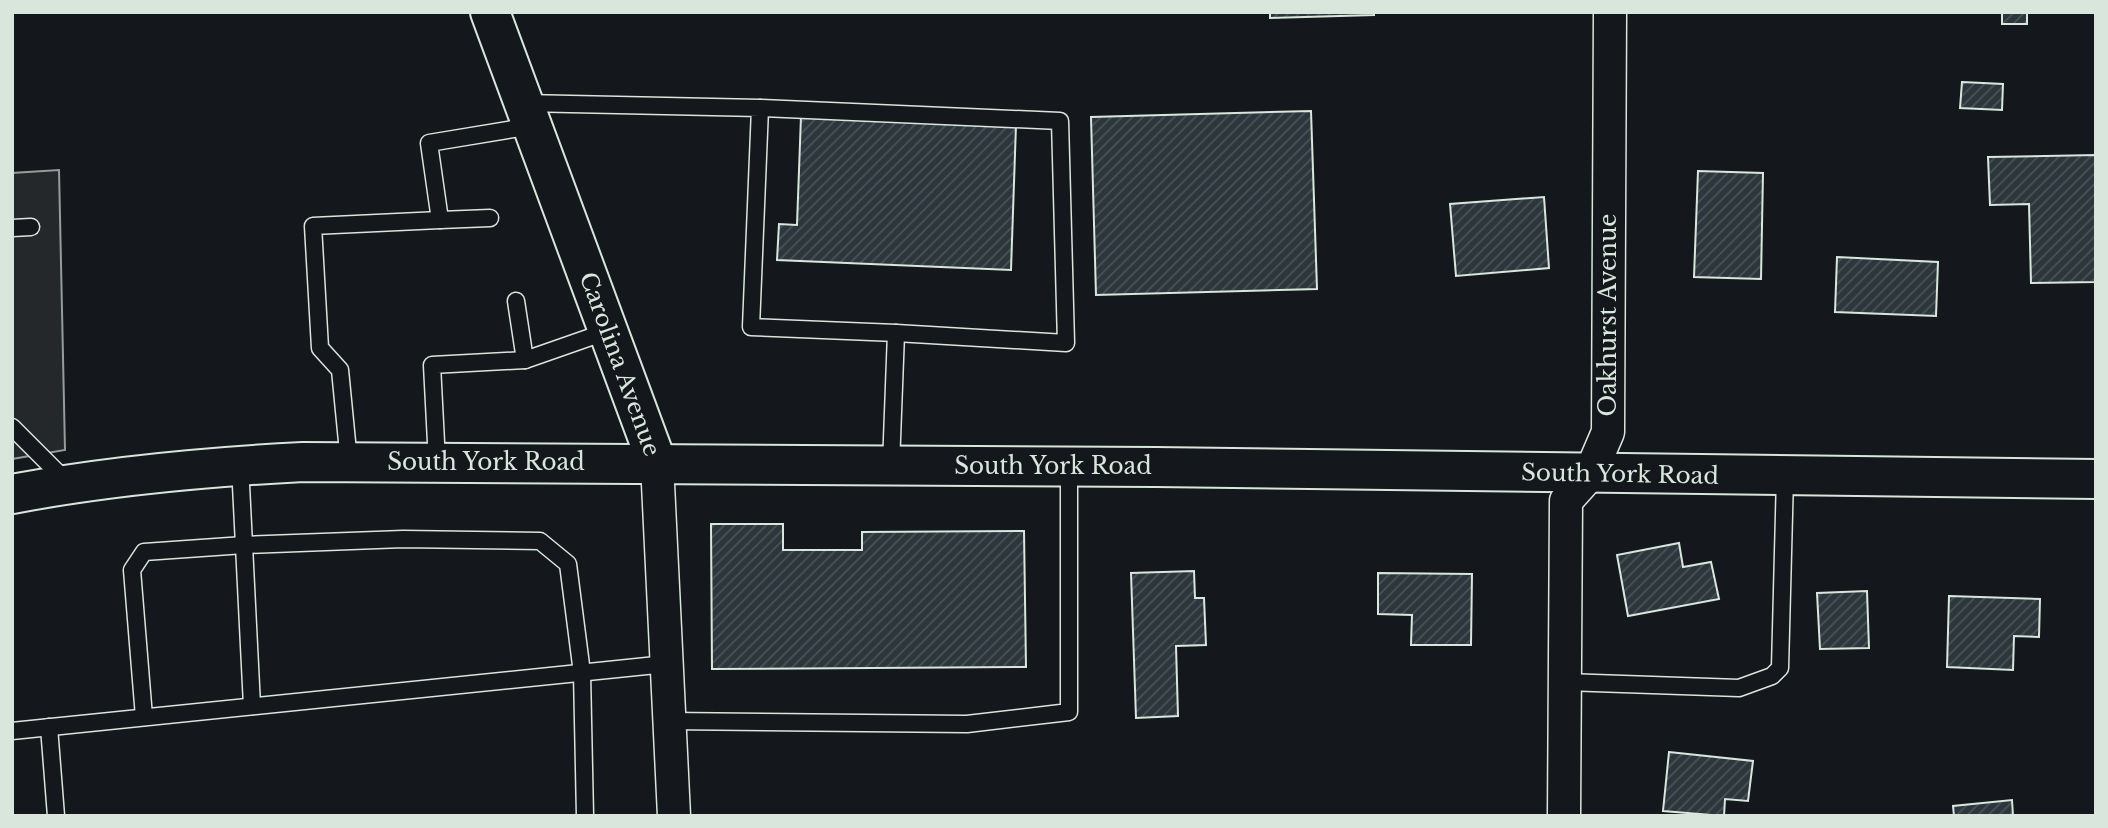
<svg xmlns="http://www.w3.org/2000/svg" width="2108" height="828" font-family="'Libre Baskerville',serif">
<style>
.parking{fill:#24282b;stroke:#939e99;stroke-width:2}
.building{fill:url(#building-hatch);stroke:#d8e6dc;stroke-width:2}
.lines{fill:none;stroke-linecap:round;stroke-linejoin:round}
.lane-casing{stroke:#d8e6dc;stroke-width:19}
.street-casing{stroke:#d8e6dc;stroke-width:35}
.secondary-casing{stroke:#d8e6dc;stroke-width:42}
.primary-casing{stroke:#d8e6dc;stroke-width:42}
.lane{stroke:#14181c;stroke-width:16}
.street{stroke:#14181c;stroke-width:32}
.secondary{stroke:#14181c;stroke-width:38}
.primary{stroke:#14181c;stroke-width:38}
.labels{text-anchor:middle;stroke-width:5;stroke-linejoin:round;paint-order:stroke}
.street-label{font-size:23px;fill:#d8e6dc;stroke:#14181c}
</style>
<defs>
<pattern id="building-hatch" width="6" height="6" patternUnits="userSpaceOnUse" patternTransform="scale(1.75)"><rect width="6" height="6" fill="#2c363c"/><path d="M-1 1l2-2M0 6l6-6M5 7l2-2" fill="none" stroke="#4a5358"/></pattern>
</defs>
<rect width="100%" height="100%" fill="#14181c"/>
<path class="parking" d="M59,170L65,450L12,459V173Z"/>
<g class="building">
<path d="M1270,12H1374V15L1270,18Z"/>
<rect x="2002" y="12" width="25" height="12"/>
<path d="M1962,82L2003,84L2002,110L1960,108Z"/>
<path d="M1311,111L1317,289L1096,295L1091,117Z"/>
<path d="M801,116L1016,125L1011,270L777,260L779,224L797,225Z"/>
<path d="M2096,155V282L2031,283L2029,204L1990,205L1988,157Z"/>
<path d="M1698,171L1763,173L1761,279L1694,277Z"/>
<path d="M1544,197L1549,268L1456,276L1450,204Z"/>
<path d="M1837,257L1938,262L1936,316L1835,312Z"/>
<path d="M711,524H783V550H862V532L1024,531L1026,667L712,669Z"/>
<path d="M1679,543L1683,567L1711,562L1719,599L1628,616L1617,555Z"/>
<path d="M1194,571L1195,598H1204L1206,645L1176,646L1178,716L1136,718L1131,573Z"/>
<path d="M1378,573L1472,574L1471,645H1411L1412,615L1378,614Z"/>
<path d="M1867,591L1869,648L1820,649L1817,593Z"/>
<path d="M1949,596L2040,599L2039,637L2014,636L2013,670L1947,667Z"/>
<path d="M1669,752L1753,761L1748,801L1725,799L1724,816L1663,811Z"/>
<path d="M2012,800L2013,816H1954L1953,806Z"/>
</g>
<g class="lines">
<defs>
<g id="lane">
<path d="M523,103L760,108L751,327L896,333L891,465"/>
<path d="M760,108L1060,121L1066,343L896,333"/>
<path d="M440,220L490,218"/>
<path d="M12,228L31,227"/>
<path d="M516,301L525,360"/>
<path d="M12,427L67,482"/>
<path d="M349,462L340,370L320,348L313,226L440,220L429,143L532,126"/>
<path d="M437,462L432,365L525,360L608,331"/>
<path d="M240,465L252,706"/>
<path d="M1565,682L1739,688L1772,676L1780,668L1785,476"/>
<path d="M144,717L132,570L144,552L244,545L403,539L540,541L568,564L582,673L585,816"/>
<path d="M669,721L967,724L1069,712V466"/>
<path d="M49,727L56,816"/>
<path d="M12,731L666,664"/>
</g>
<g id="street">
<path d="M657,463L674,816"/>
<path d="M1564,816L1566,501L1590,474L1608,432L1610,12"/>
</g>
<path id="secondary" d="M490,12L657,463"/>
<path id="primary" d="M12,494C108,476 206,467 303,462L1156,467L2096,479"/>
</defs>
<use href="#lane" class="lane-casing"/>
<use href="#street" class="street-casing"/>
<use href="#secondary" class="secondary-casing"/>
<use href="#primary" class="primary-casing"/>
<use href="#lane" class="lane"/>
<use href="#street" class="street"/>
<use href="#secondary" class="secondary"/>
<use href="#primary" class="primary"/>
</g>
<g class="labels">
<g class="street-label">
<text transform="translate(1608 315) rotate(-90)" y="8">Oakhurst Avenue</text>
<text transform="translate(620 364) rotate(70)" y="8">Carolina Avenue</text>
<text x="486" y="470">South York Road</text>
<text x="1053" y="474">South York Road</text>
<text transform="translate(1620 474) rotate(1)" y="8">South York Road</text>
</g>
</g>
<rect width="2108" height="828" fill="none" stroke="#d8e6dc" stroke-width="28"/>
</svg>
